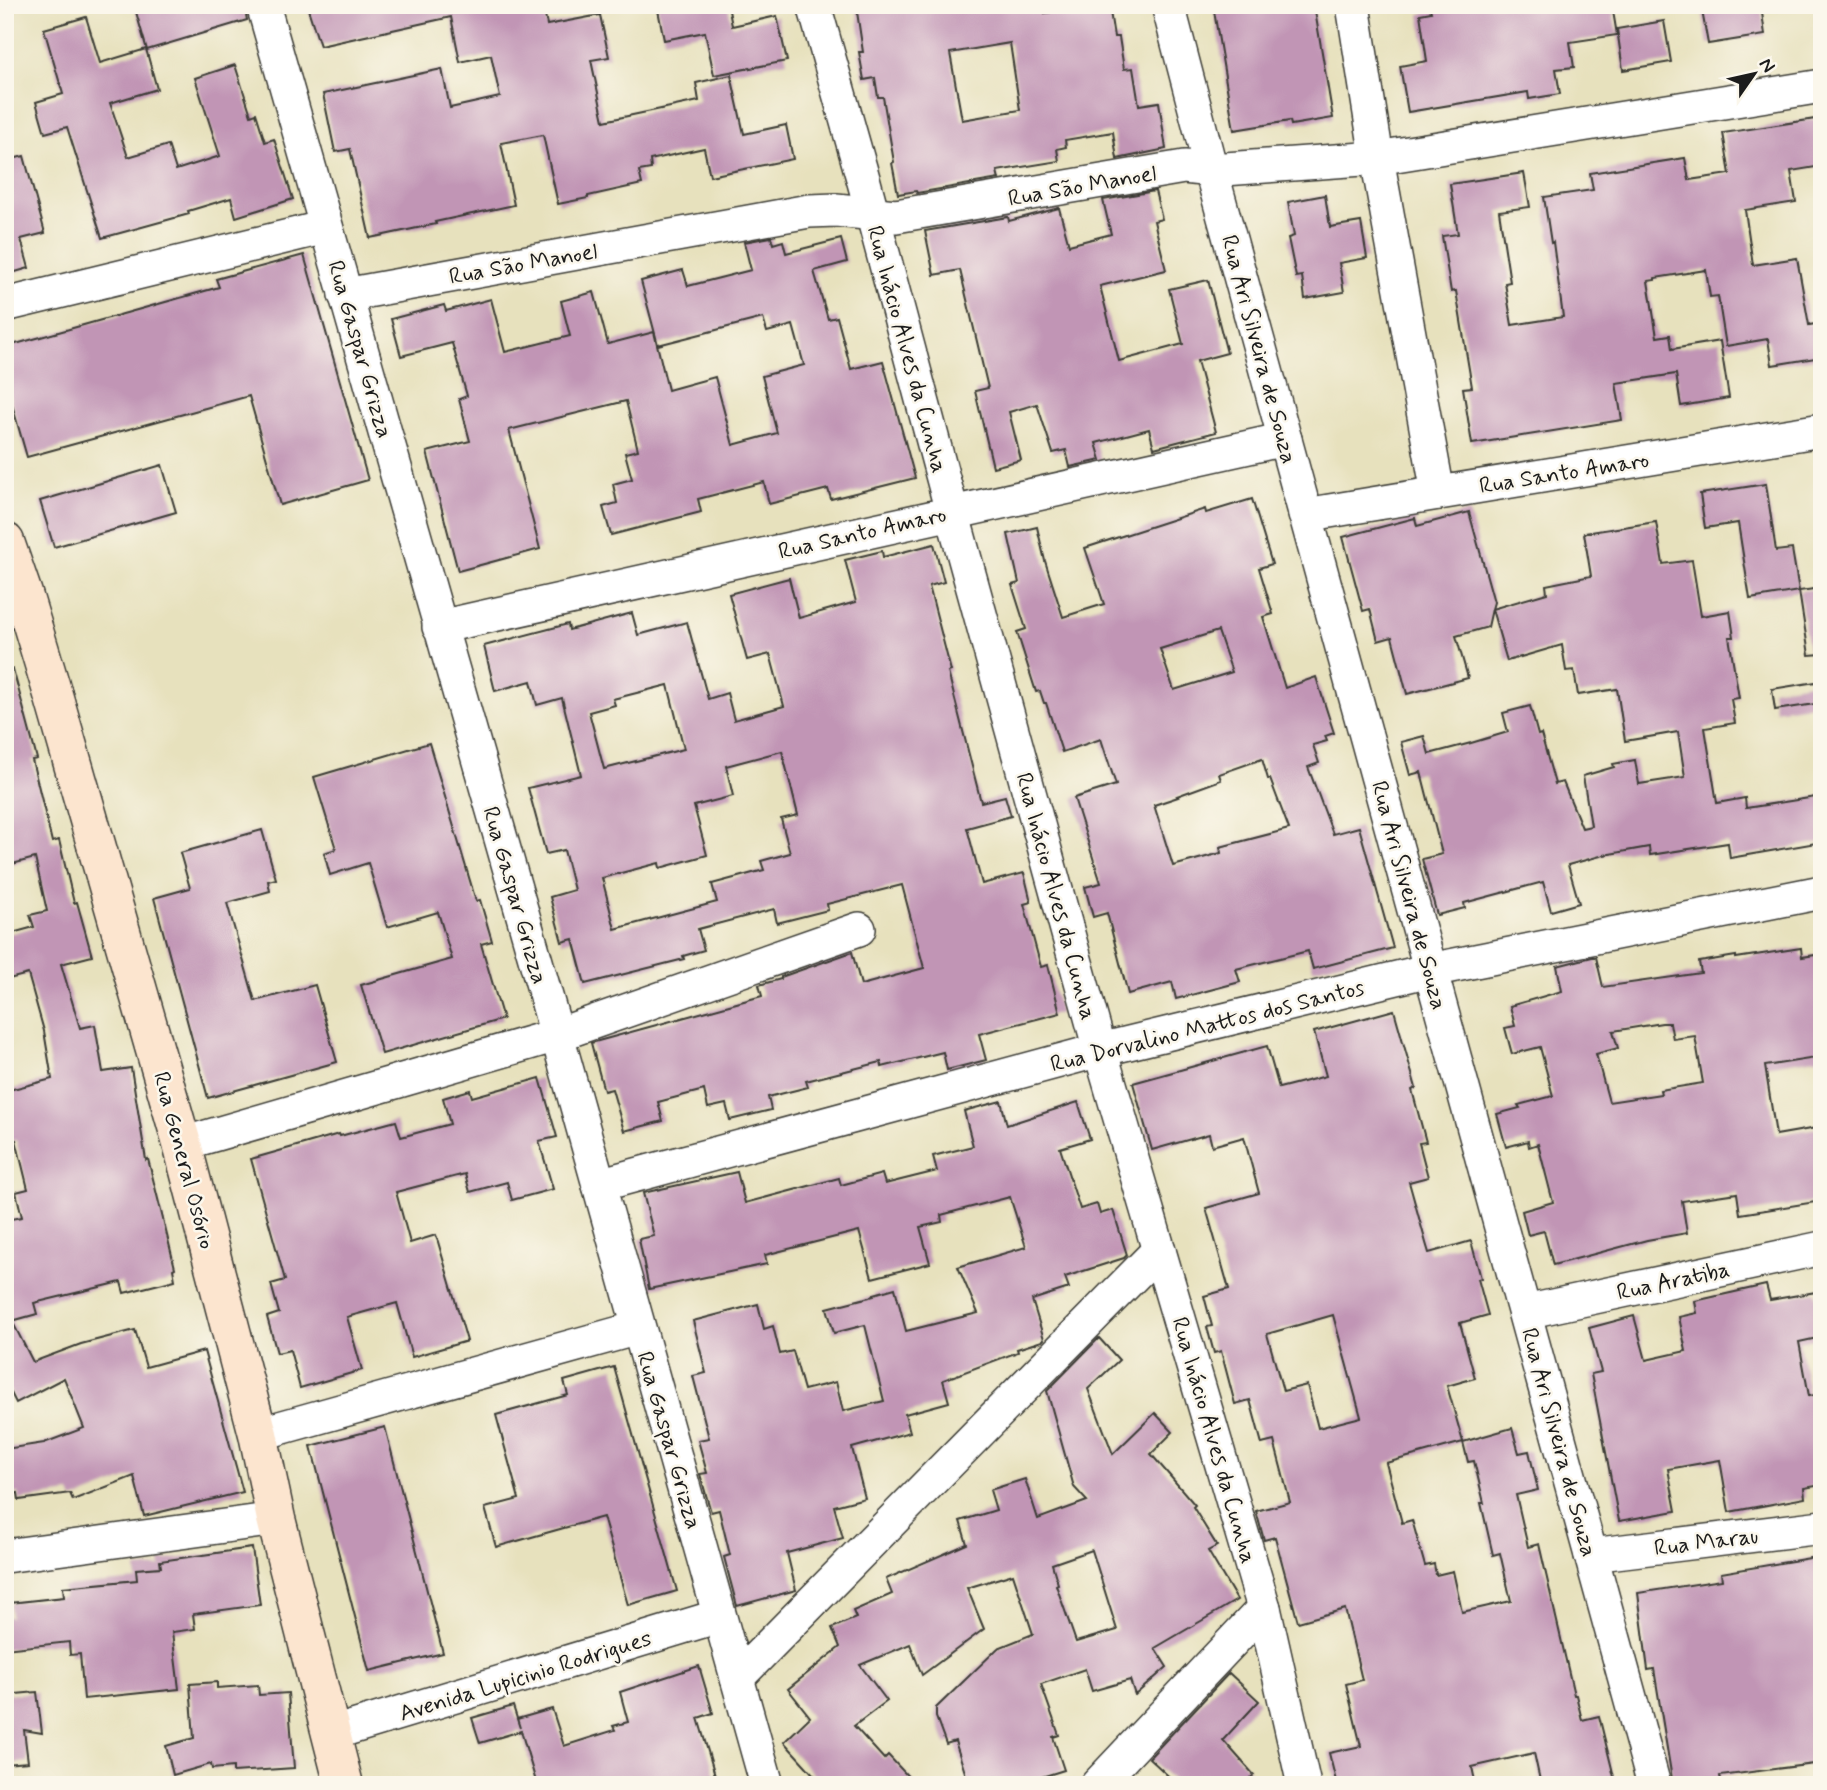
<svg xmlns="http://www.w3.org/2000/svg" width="1827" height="1790" font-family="Mynerve,sans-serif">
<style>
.building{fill:#c195b5;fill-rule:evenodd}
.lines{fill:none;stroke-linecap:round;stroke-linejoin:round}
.street-casing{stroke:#3a3a34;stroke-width:36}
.secondary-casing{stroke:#3a3a34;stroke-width:41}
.street{stroke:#fff;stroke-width:33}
.secondary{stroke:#fce5cf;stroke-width:38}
.labels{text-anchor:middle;stroke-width:5;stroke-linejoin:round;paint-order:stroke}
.street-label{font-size:23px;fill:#1c1c1c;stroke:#fbf7ec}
</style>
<rect width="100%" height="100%" fill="#fbf7ec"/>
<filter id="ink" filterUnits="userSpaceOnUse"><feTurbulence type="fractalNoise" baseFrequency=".0143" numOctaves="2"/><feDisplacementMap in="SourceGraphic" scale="14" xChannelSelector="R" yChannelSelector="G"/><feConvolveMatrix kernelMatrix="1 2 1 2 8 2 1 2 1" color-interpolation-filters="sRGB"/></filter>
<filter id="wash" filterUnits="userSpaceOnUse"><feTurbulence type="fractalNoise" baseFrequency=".00686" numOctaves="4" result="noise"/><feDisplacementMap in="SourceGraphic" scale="28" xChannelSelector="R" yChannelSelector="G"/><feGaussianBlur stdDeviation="1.57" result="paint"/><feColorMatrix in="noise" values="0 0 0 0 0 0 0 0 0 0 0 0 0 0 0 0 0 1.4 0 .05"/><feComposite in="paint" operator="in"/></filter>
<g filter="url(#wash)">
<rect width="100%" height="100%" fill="#e7e1bd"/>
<g id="blocks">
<g class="building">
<path d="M134,5H244L247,20L147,50Z"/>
<path d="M324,5H543L547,25L600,15L609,57L591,60L604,121L699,101L696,83L731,75L744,134L786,125L793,159L710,176L704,148L650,160L651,169L639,171L642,184L588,196V198L558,204L543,135L501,143L514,205L435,222L436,224L370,238L350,149L335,152L323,94L442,69L450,108L500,97L491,55L460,62L451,17L320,46L308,9Z"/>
<path d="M657,5H728L732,26L777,16L787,61L714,75L705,32L664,40Z"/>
<path d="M856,5H1044L1045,13L1094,5H1109L1114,37H1119L1124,69L1133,68L1139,105L1159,102L1166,149L1117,159L1113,132L1065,140L1066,147L1057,149L1059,161L997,171L999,179L917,193L916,191L898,194L892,163L894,162L883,97H878L875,78L864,80L859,52H863ZM1010,43L1020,110L962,120L950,53Z"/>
<path d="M1213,5H1314L1333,118L1291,125L1290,121L1234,130Z"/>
<path d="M1429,5H1612L1617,35L1570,42L1574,67L1556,69L1560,94L1529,99L1528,92L1408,112L1400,66L1427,61L1420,14L1431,12Z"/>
<path d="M1701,5H1761L1765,35L1708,44Z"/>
<path d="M86,17L100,63L146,49L157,89L110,103L128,157L168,145L176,170L220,156L195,78L235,65L251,115L256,113L265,142L274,139L293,199L236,217L231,198L188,211L189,214L102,238L67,127L45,133L36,102L63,94L44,29Z"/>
<path d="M1664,21L1671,62L1623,70L1617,29Z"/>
<path d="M1822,118V166L1791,171L1796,202L1745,210L1753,265L1797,258L1809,325L1822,323V357L1772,365L1768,339L1726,346L1718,296L1710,297L1706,270L1655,278V280L1648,281L1657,337L1670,335L1672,349L1720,341L1729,398L1681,406L1676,374L1616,383L1622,420L1472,444L1463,388L1472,387L1456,291L1451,292L1442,236L1458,234L1450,184L1524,173L1530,207L1499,211L1510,282L1505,283L1512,325L1563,317L1553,242L1551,243L1544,197L1593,190L1590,173L1685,158L1689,180L1730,174L1723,133Z"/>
<path d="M24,156L45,233L21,239L29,268L5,275V161Z"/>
<path d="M1155,191L1162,219L1154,221L1166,270L1100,286L1119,361L1183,344L1169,289L1208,280L1227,353L1197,361L1216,432L1154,448L1149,429L1096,443L1101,460L1070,467L1066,450L1053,453L1037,404L1009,412L1021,460L993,467L975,391L988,388L960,270L934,275L925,231L1008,217L1009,221L1059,208L1069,245L1111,234L1103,200Z"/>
<path d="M1325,195L1330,227L1361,222L1367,258L1339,263L1344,292L1305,299L1302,276L1296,277L1288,238L1294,236L1288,202Z"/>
<path d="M771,237L773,244L783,241L786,253L841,239L847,262L814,271L828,319L837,317L851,369L883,361L915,478L831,499L828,489L769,504L764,482L698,499L701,512L611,535L603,507L617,503L613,484L632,479L625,453L638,450L626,401L509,430L540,549L458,571L427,452L470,441L459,399L467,396L452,343L401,356L391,319L444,305L446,311L491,299L505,352L570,336L561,301L594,292L608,344L654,332L668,390L715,377L733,445L777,433L762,376L804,365L793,325L767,332L763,318L658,345L641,281L683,270L688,286L751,270L744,242Z"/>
<path d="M304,255L368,480L280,505L249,396L27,457L5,380V347L219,287L216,279Z"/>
<path d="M162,465L176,512L54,547L40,501Z"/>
<path d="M1766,484L1776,551L1792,549L1799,591L1750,599L1738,523L1705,528L1700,494Z"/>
<path d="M1252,499L1272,564L1259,568L1273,614L1263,617L1285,688L1316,677L1334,733L1325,736L1327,741L1313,745L1319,763L1308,767L1333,834L1359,827L1393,948L1313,969L1308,951L1236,969L1240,982L1176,999L1172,982L1128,994L1107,913L1093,917L1085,887L1101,883L1074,798L1116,785L1101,739L1062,752L1046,703H1044L1040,691L1036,692L1017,632L1026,629L1012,585L1019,583L1008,534L1037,527L1045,561L1063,617L1104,604L1085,548L1205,509L1206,513ZM1218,631L1232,672L1174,690L1160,649ZM1262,759L1268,779H1270L1289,829L1220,847L1221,853L1173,866L1154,805L1178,797L1177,796L1221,780L1219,774Z"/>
<path d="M1469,512L1494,602L1492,609L1547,593L1546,585L1591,576L1584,533L1656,522L1663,564L1692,560L1701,616L1730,611L1734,637H1729L1739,698L1731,699L1735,723L1705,728L1717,803L1745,798L1746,808L1822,796V842L1730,858L1728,843L1650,855L1649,847L1604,855L1568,865L1579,903L1551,911L1543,882L1464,903L1465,908L1437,915L1422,859L1442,854L1421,772L1410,775L1401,742L1424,736L1429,754L1471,743L1508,732L1503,713L1530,706L1538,735L1541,734L1555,784L1563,782L1582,828L1591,826L1583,776L1614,767L1613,764L1635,760L1639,784L1685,777L1678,732L1625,741L1617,689L1578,695L1574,670L1566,671L1562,645L1507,661L1492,609L1488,627L1456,636L1468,678L1407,694L1392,637L1378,641L1370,609L1363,611L1343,537L1415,518L1417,526Z"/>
<path d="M934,544L944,582L929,586L951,671L948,672L981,802L1005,796L1011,816L967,828L982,884L1024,873L1031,902L1024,904L1041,967L1048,965L1060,1013L979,1034L986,1060L947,1070L943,1052L882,1067L881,1062L806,1081L808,1087L768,1097L771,1110L730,1120L726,1104L708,1108L704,1090L658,1102L663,1121L624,1131L612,1089L604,1091L591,1043L762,996L759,985L781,979V977L852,952L861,985L924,968L902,885L827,904L828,910L777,923L774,909L698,929L704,950L683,956L684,959L585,984L573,939L562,942L550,897L574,890L564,850L546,854L528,788L581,775L562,698L537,705L531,681L495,691L484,646L568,624L569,630L632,613L638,635L687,622L708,699L727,693L734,720L784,706L770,654L747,660L729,594L789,578L799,618L856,602L845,560L882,551L883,557ZM668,685L684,749L604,769L589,712L615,705L613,699ZM782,751L798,815L781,819L790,853L761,861L764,870L712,884L717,902L615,929L602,878L659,863L660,868L707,855L694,806L733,796L726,766Z"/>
<path d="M1822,588V654L1809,655L1799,591Z"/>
<path d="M13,669L37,759L32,760L52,842L59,840L74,903L77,902L92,956L61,964L80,1028L95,1025L103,1072L131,1068L146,1160L148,1159L160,1207L175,1268L173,1269L175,1280L124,1293L121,1282L34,1303L37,1314L12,1321L33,1362L81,1344L135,1330L146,1367L204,1351L243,1492L144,1516L134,1476L73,1500L70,1493L19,1500L18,1493L5,1495V1449L44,1443L84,1428L64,1378L16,1403L5,1381V1220L22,1217L16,1192L28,1189L16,1140L5,1143V1091L52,1079L44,1031L28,974L5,980V935L34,927L30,915L47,911L35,858L5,866V670Z"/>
<path d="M1822,681V703L1775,710L1772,689Z"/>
<path d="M429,743L476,901L480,900L492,941L481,944L503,1019L382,1054L361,985L452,959L438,912L387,927L368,863L330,875L324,853L336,849L314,777Z"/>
<path d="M262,830L276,879L268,881L270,891L227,903L255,1001L315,985L337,1062L208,1098L154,898L190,888L180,853Z"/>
<path d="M1801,948L1802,957L1822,954V1057L1765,1066L1776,1135L1822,1127V1201L1740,1214L1737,1193L1682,1201L1687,1233L1647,1240L1553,1265L1544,1231L1528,1235L1522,1211L1553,1202L1538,1144L1529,1147L1528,1141L1506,1147L1497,1114L1520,1108L1518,1105L1553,1096L1540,1047L1512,1054L1505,1028L1515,1026L1510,1006L1562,991L1557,966L1592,957H1596L1603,987L1701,973L1699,962L1736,956V958ZM1662,1023H1670L1673,1039L1695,1036L1703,1083L1660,1090L1661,1094L1609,1102L1596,1054L1618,1048L1613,1031Z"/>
<path d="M1394,1010L1416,1088L1412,1090L1426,1142L1419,1143L1428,1177L1409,1182L1426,1243L1429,1253L1471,1241L1481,1278L1478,1279L1488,1315L1460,1323L1475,1378L1447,1386L1463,1442L1512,1428L1519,1453L1529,1451L1538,1490L1516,1495L1528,1547L1539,1544L1574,1695H1576L1582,1720L1599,1716L1616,1785H1541L1534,1753L1472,1767L1475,1781L1473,1782L1474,1785H1337L1329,1753L1361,1746L1346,1684L1362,1680L1345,1609L1298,1622L1275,1537L1264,1540L1256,1511L1290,1502L1274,1441L1262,1444L1250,1400L1235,1404L1221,1351L1214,1353L1207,1327L1212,1326L1204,1296L1229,1289L1206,1208L1259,1193L1244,1137L1212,1146L1209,1134L1152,1150L1133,1083L1267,1046L1279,1088L1326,1076L1314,1032ZM1333,1315L1361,1417L1318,1428L1307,1385L1283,1391L1267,1334ZM1463,1442L1468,1462L1474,1461L1484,1503H1481L1493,1555L1500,1553L1511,1601L1462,1612L1453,1571L1436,1575L1434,1564L1425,1566L1412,1520L1402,1523L1386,1463Z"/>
<path d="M540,1078L557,1137L539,1141L553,1189L512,1200L507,1182L470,1192L465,1174L396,1192L410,1243L436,1235L467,1341L412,1357L397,1303L347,1317L362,1370L300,1388L290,1350L277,1353L267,1317L279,1313L271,1284L285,1280L251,1159L339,1134L340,1136L396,1121L401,1137L450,1124L443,1098L470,1090L472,1097Z"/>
<path d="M1001,1101L1007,1125L1078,1102L1090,1139L1060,1148L1080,1209L1097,1204L1100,1214L1113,1210L1127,1255L1124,1258L1065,1277L1069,1288L1032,1300L1044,1339L1042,1341L1017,1349L1018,1352L943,1380L949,1402L905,1414L910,1432L852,1448L865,1498L834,1506L843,1538L787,1553L796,1590L737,1606L724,1557L730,1555L719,1510L711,1512L700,1474L707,1473L698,1440L709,1438L693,1376L706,1373L693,1321L758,1304L764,1329L773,1326L780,1354L793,1351L804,1390L836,1382L843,1411L884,1401L865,1325L834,1333L827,1308L874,1296V1294L895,1288L906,1331L978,1313L958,1267L1026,1247L1010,1197L941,1215L942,1222L920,1227L930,1263L872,1278L859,1231L765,1255L767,1264L649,1289L639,1239L654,1236L643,1193L737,1172L745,1203L839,1178L841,1185L882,1174L885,1184L937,1171L933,1156L973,1146L964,1111Z"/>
<path d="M1766,1285L1770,1300L1816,1292L1822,1324V1337L1799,1342L1809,1396L1822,1394V1485L1804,1488L1805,1498L1729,1512L1720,1460L1668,1469L1676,1511L1619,1521L1591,1374L1601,1372L1589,1328L1634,1316L1646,1360L1686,1351L1679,1317L1697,1313L1695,1301Z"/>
<path d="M1099,1338L1119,1360L1088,1389L1113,1454L1155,1413L1173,1432L1151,1454L1195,1505L1193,1507L1217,1546L1208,1551L1237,1600L1155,1648L1167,1667L1135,1695L1130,1680L1092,1691L1085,1669L1041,1684L1059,1735L1053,1737L1064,1770L1016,1785H969L955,1741L946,1744L936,1717V1708L998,1648L1033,1634L1013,1574L967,1588L984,1629L922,1675L910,1644L860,1665L887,1701L854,1726L884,1759L888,1755L916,1785H823L784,1742L810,1717L788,1689L840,1647L832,1628L856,1618L853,1611L892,1594L886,1579L967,1544L960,1521L996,1510L990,1490L1025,1479L1038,1519L1087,1501L1074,1487L1047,1391ZM1092,1550L1117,1630L1076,1642L1056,1585L1058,1584L1052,1564Z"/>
<path d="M614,1367L677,1591L628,1605L603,1517L496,1547L485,1508L519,1499L496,1415L568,1395L564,1381Z"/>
<path d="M385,1427L443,1653L369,1671L311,1446Z"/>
<path d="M252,1548L260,1605L193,1614L195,1629L172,1632L179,1689L84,1699L80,1654L70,1655L69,1642L5,1649V1617H11L10,1603L64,1597L63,1587L137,1580L136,1569L161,1567L160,1561Z"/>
<path d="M1822,1556V1763L1720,1776L1722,1785H1673L1654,1669L1648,1670L1638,1593L1722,1580L1721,1573Z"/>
<path d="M699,1666L713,1713L698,1718L718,1785H537L521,1731L480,1743L472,1718L513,1706L520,1728L517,1719L552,1709L564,1746L615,1730L613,1726L628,1722L620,1692Z"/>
<path d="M1229,1673L1259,1701L1223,1740L1254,1775L1242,1785H1178L1149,1758Z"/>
<path d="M217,1682V1688L258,1685L259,1695L288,1693L294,1768L233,1772V1767L212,1769L211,1764L173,1775L166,1746L194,1738L190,1684Z"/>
<path d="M37,1692L42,1733L24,1730L28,1762L5,1764V1695Z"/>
</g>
</g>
</g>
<g filter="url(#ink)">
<use href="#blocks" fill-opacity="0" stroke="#3a3a34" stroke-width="2"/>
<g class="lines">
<defs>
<g id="street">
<path d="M263,5L557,1035L767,1785"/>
<path d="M814,5L864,182L952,512L1100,1050L1264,1608L1304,1785"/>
<path d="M1168,5L1211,170L1654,1785"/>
<path d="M1353,5L1377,158L1438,493"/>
<path d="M345,295L809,211L836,210L896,216L1184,167L1211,170L1377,158L1822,86"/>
<path d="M5,305L326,227"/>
<path d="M1305,515L1822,430"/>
<path d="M439,627L1285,439"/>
<path d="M182,1144L557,1035L859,929"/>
<path d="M599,1185L1100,1050L1430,970L1822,892"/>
<path d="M1525,1312L1822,1248"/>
<path d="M258,1434L638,1328"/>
<path d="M1591,1555L1822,1527"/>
<path d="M5,1556L276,1519"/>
<path d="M737,1678L1159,1250"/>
<path d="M330,1734L719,1616"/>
<path d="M1097,1785L1264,1608"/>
</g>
<path id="secondary" d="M5,542L23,594L52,691L182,1144L258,1434L276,1519L344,1785"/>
</defs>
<use href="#street" class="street-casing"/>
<use href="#secondary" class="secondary-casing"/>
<use href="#street" class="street"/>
<use href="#secondary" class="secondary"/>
</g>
</g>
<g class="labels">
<g class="street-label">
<text transform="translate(1082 185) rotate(-10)" y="8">Rua São Manoel</text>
<text transform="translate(523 263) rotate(-10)" y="8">Rua São Manoel</text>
<text transform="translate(361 349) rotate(74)" y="8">Rua Gaspar Grizza</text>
<text transform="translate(908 349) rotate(75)" y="8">Rua Inácio Alves da Cunha</text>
<text transform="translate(1260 349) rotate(75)" y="8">Rua Ari Silveira de Souza</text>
<text transform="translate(1564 472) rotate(-9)" y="8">Rua Santo Amaro</text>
<text transform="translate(862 532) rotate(-13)" y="8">Rua Santo Amaro</text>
<text transform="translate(516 895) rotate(74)" y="8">Rua Gaspar Grizza</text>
<text transform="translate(1410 895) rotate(75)" y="8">Rua Ari Silveira de Souza</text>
<text transform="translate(1057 896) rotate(75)" y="8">Rua Inácio Alves da Cunha</text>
<text transform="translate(1207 1025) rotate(-14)" y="8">Rua Dorvalino Mattos dos Santos</text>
<text transform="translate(185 1160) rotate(75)" y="8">Rua General Osório</text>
<text transform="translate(1673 1280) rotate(-12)" y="8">Rua Aratiba</text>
<text transform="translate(670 1440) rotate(74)" y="8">Rua Gaspar Grizza</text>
<text transform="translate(1215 1440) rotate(74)" y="8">Rua Inácio Alves da Cunha</text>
<text transform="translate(1560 1442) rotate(75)" y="8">Rua Ari Silveira de Souza</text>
<text transform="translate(1706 1541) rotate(-7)" y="8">Rua Marau</text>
<text transform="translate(525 1675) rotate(-17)" y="8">Avenida Lupicinio Rodrigues</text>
</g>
</g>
<rect width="1827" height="1790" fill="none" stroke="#fbf7ec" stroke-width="28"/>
<g transform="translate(1754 74) rotate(56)" stroke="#fbf7ec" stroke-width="5" paint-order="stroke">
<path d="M0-5L12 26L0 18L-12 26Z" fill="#1c1c1c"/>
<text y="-10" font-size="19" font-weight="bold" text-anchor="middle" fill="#1c1c1c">N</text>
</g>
</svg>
